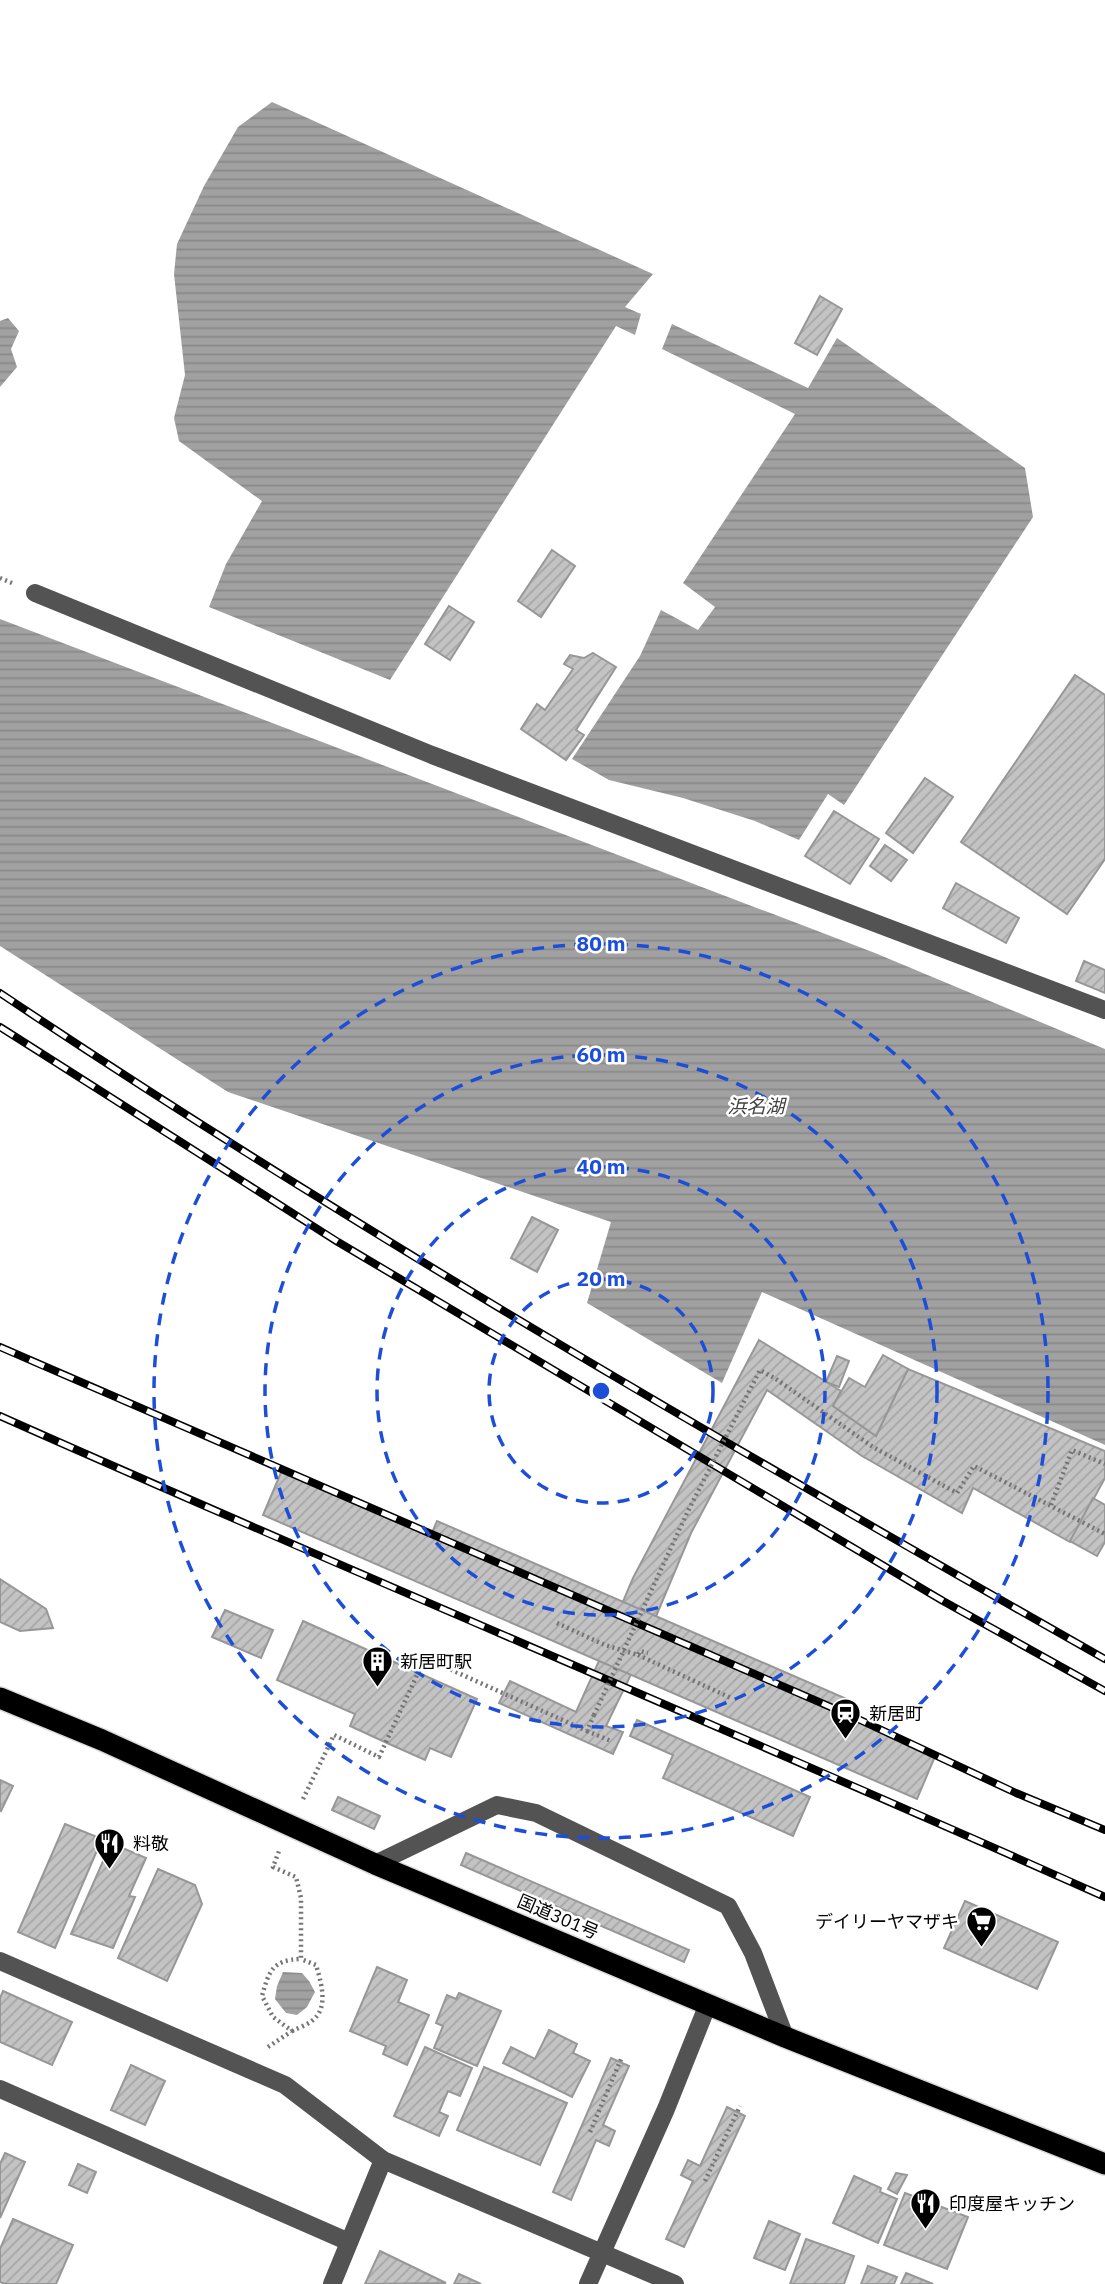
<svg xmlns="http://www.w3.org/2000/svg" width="1105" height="2284" font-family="'IBM Plex Sans','Noto Sans JP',sans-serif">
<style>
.water{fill:url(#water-rules)}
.building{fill:url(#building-hatch);stroke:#979797;stroke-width:2}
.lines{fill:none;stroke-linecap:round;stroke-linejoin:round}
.highway-casing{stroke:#dbdbdb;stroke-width:24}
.path{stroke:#757575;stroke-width:4.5;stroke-dasharray:2 3.5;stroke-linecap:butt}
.minor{stroke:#535353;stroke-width:18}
.highway{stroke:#000;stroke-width:21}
.rail-casing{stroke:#000;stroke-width:8}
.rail{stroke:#fff;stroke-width:5;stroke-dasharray:16;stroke-linecap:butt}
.path-bridge{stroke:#757575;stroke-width:4.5;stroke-dasharray:2 3.5;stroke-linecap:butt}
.ring{fill:none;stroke:#1d4ed8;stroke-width:3.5;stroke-dasharray:12 9}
.labels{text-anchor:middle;stroke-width:5;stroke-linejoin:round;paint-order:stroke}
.poi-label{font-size:18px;fill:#000;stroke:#fff;text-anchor:start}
.street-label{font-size:18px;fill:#000;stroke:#fff}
.water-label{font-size:19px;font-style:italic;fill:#424242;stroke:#fff}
.centre{fill:#1d4ed8;stroke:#fff;stroke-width:3.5}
.ring-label{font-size:21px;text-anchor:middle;font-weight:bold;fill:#1d4ed8;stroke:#fff;stroke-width:5;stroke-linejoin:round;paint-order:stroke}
</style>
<defs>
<pattern id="water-rules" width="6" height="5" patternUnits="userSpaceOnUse" patternTransform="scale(1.75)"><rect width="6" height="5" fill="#a1a1a1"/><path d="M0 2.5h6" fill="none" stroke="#898989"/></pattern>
<pattern id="building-hatch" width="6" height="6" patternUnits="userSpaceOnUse" patternTransform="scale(1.75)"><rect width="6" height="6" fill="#c3c3c3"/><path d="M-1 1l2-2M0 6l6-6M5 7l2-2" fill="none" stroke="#a6a6a6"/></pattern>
</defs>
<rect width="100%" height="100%" fill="#fff"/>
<g class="water">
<path d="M272,102L653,274L625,307L641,314L635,335L616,326L390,680L209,607L226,564L262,501L179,441L174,418L185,375L174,274L177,244L204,186L238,127Z"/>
<path d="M8,318L19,331L11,349L17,367L0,387V321Z"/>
<path d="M672,324L808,388L837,338L1025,468L1033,517L844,805L828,794L799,840L755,821L683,798L609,780L572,759L640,656L661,610L698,630L715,607L683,583L795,414L662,349Z"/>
<path d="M0,619L875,953L1105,1049V1445L762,1292L722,1383L587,1303L611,1222L228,1092L0,946Z"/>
<path d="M283,1972L302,1973L309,1981L315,1992L307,2007L297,2015L286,2013L275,1999L277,1986Z"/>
</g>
<g class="building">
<path d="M820,296L842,309L817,355L795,343Z"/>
<path d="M552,550L575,566L541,617L518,601Z"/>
<path d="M449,606L474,622L450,660L425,644Z"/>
<path d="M593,653L616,667L576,730L584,735L566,760L521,729L537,704L545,710L573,669L564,664L570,655L584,658Z"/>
<path d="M1075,675L1105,695V859L1067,914L961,842Z"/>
<path d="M925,778L953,797L913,853L886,833Z"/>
<path d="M834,811L879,839L850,884L805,856Z"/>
<path d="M885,845L907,860L891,881L870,866Z"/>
<path d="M956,883L1019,918L1006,943L943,908Z"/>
<path d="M1084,961L1105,970V993L1076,981Z"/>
<path d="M532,1217L558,1230L537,1272L511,1258Z"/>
<path d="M759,1340L841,1391L833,1406L876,1436L908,1369L1105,1451V1478L1070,1542L973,1488L962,1513L862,1456L767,1390L691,1533L644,1645L737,1683L729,1704L636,1664L606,1726L623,1732L613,1754L499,1703L510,1681L576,1712L603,1652L541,1625L549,1604L611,1630L633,1578Z"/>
<path d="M883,1355L908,1369L876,1436L833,1406L849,1378L865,1387Z"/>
<path d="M837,1356L849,1361L839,1387L826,1382Z"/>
<path d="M282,1470L431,1535L437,1521L849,1700L843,1713L936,1754L917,1799L263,1515Z"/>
<path d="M1093,1498L1105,1505V1542L1097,1556L1070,1541Z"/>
<path d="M0,1579L46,1609L53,1628L20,1631L0,1622Z"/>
<path d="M225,1610L273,1630L261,1658L212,1637Z"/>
<path d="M303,1621L477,1699L451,1757L430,1748L425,1760L387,1743L350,1726L355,1714L277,1680Z"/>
<path d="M637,1720L810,1797L793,1836L663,1778L673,1755L630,1736Z"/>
<path d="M0,1780L13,1786L1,1811L0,1810Z"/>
<path d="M338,1797L380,1816L374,1829L332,1810Z"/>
<path d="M65,1824L102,1839L55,1948L18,1932Z"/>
<path d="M111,1843L146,1858L129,1896L135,1897L113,1948L71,1934Z"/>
<path d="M466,1853L689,1950L684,1962L461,1865Z"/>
<path d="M158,1869L195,1885L202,1904L167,1981L118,1958Z"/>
<path d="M965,1901L1058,1942L1037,1989L944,1948Z"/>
<path d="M377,1967L407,1980L398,2002L429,2015L407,2065L383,2054L386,2046L350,2031Z"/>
<path d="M3,1991L72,2022L52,2065L0,2042V1998Z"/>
<path d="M459,1993L501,2011L477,2066L434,2048L443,2026L436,2023L447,1995L456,1999Z"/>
<path d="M549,2030L577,2044L573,2053L590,2061L572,2097L503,2063L511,2047L535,2059Z"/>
<path d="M425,2047L472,2068L460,2096L448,2091L439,2112L448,2116L439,2136L394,2116Z"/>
<path d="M611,2058L629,2066L603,2125L615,2131L609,2146L596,2140L571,2200L553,2192Z"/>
<path d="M131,2065L165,2081L145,2125L111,2110Z"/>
<path d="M484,2067L567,2103L540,2165L457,2130Z"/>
<path d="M727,2107L745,2116L684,2247L666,2239L693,2181L681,2175L688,2160L700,2166Z"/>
<path d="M5,2153L25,2162L0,2218V2164Z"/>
<path d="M78,2164L96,2172L87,2193L69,2185Z"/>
<path d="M896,2173L907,2175L897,2194L888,2189Z"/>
<path d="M854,2176L881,2188L880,2192L897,2199L878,2243L833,2223Z"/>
<path d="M905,2193L968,2217L947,2269L884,2245Z"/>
<path d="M13,2219L73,2245L56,2284H5L0,2282V2249Z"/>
<path d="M769,2221L800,2234L785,2270L754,2258Z"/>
<path d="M806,2239L854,2256L844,2284H790Z"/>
<path d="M380,2251L446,2283L365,2284Z"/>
<path d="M868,2266L897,2277L894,2284H861Z"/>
<path d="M906,2273L933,2284H901Z"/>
<path d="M459,2274L481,2284H454Z"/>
</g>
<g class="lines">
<defs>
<path id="highway" d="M0,1698L102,1740L375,1864L785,2037L1105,2164"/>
</defs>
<use href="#highway" class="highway-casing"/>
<g class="path">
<path d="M0,578L12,583"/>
<path d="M776,1379L873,1447L957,1493L974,1466L1105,1534"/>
<path d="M1051,1505L1072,1450L1105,1464"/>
<path d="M557,1623L605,1645L638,1655L640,1651L648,1653"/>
<path d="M638,1655L731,1698"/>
<path d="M587,1731L611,1741"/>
<path d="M303,1799L334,1735L379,1757L425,1658L587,1731L594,1715"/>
<path d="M292,2031C298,2028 307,2025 313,2020C329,2007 321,1982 316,1965L301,1959"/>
<path d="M268,2047L292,2031L273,2017L262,1996C269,1971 272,1960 301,1959V1898L296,1877L273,1867L279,1851"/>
<path d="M590,2132L622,2057"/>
<path d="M705,2181L740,2106"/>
</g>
<g class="minor">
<path d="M35,593L432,755L1105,1010"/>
<path d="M375,1864L497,1805L536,1813L728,1906L753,1953L785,2037"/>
<path d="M0,1961L285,2085L383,2160L675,2284"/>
<path d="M0,2089L349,2242"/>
<path d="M332,2284L383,2160"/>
<path d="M588,2284L666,2109L708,2004"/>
</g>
<use href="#highway" class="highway"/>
<defs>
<g id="rail">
<path d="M0,993C357,1232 731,1447 1105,1659"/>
<path d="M0,1027L338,1242L943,1601L1105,1691"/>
<path d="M0,1347L856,1718L1016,1793L1105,1830"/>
<path d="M0,1416C367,1579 738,1733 1105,1897"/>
</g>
</defs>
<use href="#rail" class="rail-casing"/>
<use href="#rail" class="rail"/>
<path class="path-bridge" d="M594,1715L687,1513L760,1370L776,1379"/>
</g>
<g class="ring">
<circle cx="601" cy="1391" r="112"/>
<circle cx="601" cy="1391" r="224"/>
<circle cx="601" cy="1391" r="336"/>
<circle cx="601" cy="1391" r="447"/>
</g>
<defs>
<symbol id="building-pin" viewBox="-11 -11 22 30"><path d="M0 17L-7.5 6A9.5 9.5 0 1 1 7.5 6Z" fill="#000" stroke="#fff"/><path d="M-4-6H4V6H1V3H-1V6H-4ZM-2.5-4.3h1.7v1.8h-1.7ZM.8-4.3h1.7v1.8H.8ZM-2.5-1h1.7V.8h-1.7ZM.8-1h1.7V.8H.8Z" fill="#fff"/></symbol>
<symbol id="station-pin" viewBox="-11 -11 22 30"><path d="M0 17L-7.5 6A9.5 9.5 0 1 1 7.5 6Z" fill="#000" stroke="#fff"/><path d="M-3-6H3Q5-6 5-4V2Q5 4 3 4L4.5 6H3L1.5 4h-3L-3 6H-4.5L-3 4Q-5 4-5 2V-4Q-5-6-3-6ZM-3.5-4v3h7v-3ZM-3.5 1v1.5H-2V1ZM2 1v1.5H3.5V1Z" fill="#fff"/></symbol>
<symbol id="restaurant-pin" viewBox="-11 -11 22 30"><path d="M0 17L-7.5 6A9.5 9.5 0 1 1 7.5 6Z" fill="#000" stroke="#fff"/><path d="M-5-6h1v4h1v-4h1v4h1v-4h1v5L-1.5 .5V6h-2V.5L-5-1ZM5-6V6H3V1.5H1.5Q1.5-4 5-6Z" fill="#fff"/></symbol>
<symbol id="supermarket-pin" viewBox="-11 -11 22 30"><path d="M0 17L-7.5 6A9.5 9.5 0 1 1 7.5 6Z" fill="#000" stroke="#fff"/><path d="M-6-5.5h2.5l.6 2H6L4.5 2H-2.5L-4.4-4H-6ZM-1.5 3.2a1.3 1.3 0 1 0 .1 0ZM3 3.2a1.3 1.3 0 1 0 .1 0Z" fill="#fff"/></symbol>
</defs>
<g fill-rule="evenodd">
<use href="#building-pin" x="360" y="1644" width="35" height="47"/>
<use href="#station-pin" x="828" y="1696" width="35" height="47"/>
<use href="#restaurant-pin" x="92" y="1826" width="35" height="47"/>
<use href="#supermarket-pin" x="964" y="1904" width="35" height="47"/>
<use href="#restaurant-pin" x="908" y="2186" width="35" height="47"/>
</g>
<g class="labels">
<g class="poi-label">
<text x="400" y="1668">新居町駅</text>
<text x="869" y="1720">新居町</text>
<text x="133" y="1850">料敬</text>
<text x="959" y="1928" text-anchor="end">デイリーヤマザキ</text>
<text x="949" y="2210">印度屋キッチン</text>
</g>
<g class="street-label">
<text transform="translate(558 1917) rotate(23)" y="6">国道301号</text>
</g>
<g class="water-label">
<text x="756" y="1113">浜名湖</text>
</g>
</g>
<circle cx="601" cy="1391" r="10" class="centre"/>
<g class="ring-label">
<text x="601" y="951">80 m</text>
<text x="601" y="1062">60 m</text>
<text x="601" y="1174">40 m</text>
<text x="601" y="1286">20 m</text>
</g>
</svg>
